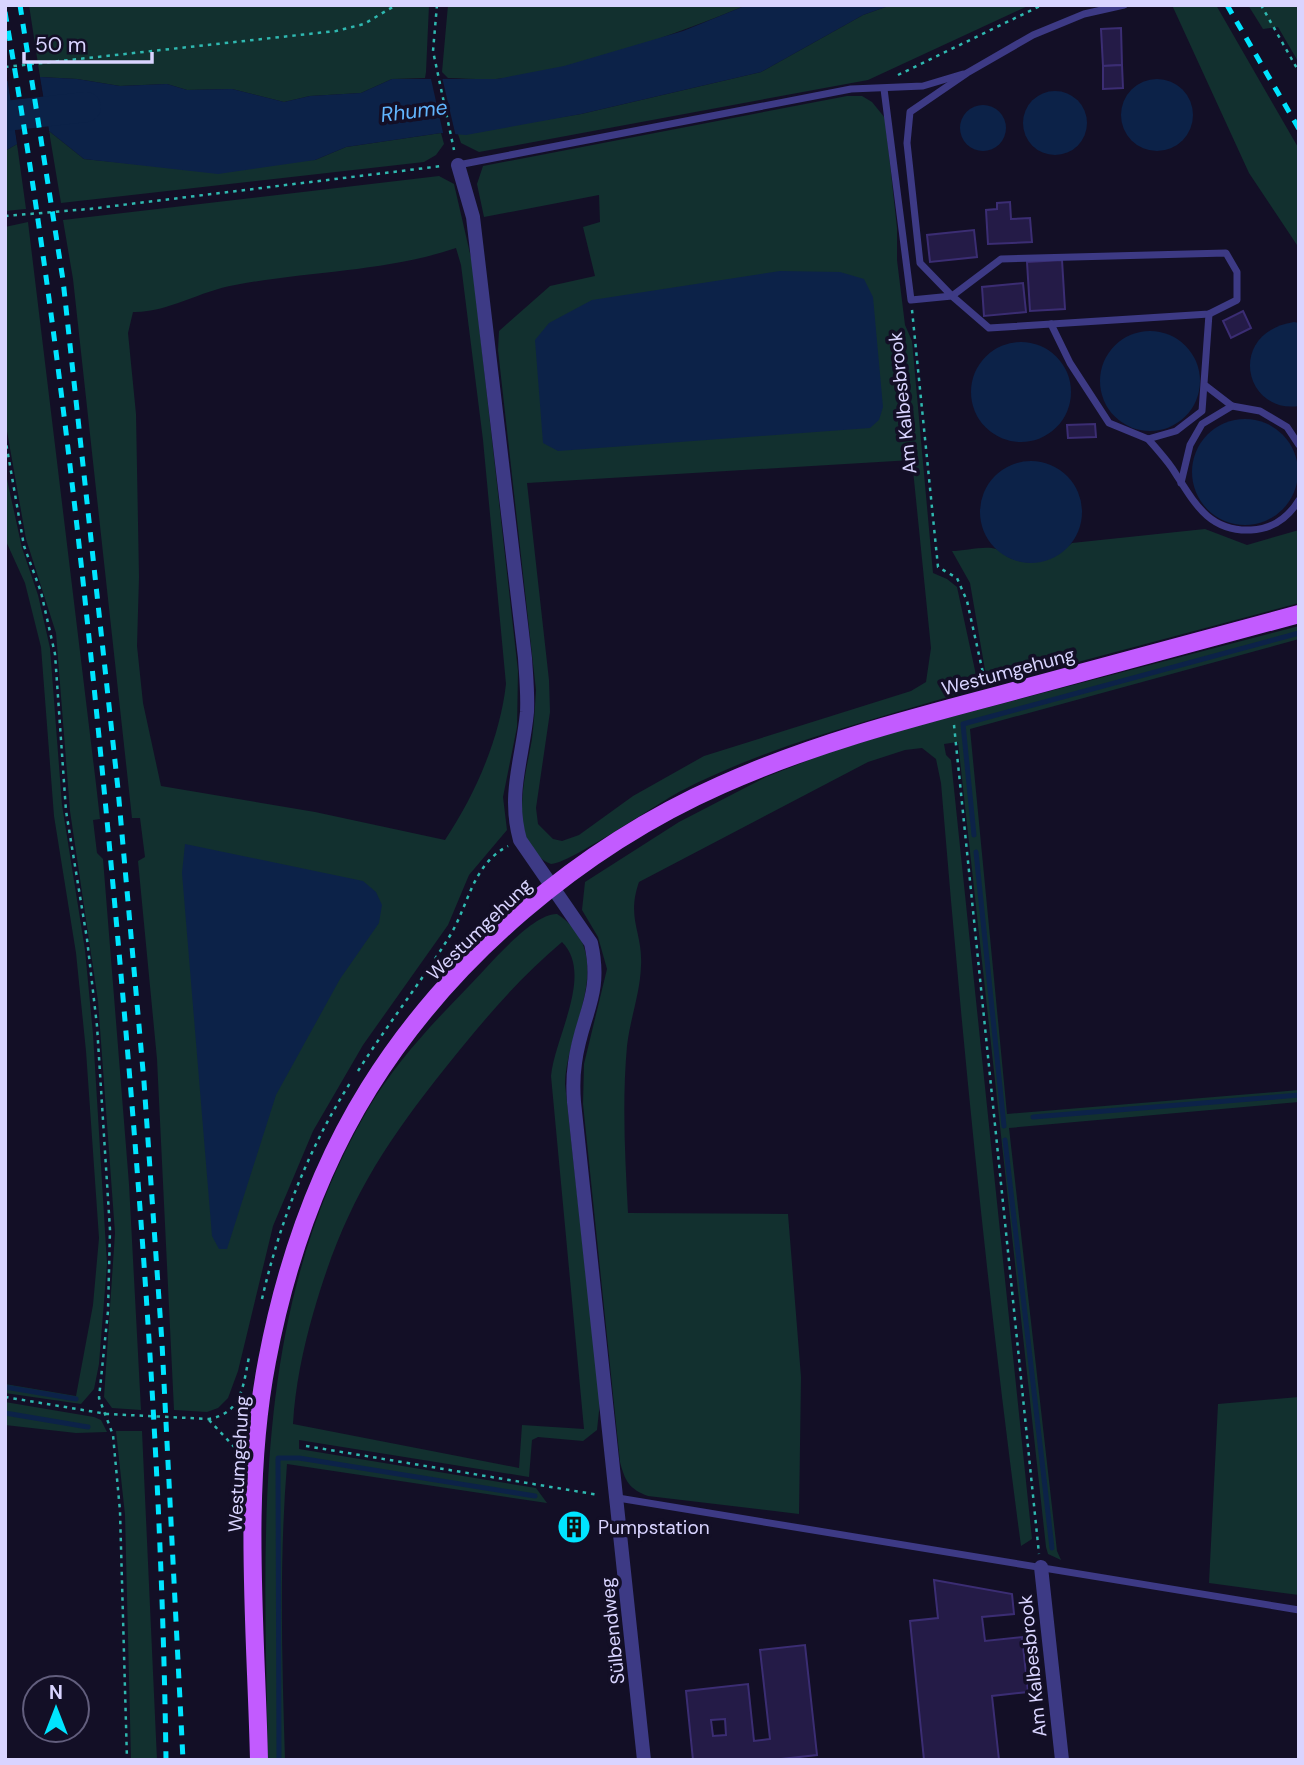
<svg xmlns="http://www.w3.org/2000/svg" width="1304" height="1765" font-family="'DM Sans',sans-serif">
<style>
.green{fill:#12302f;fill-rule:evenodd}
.water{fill:#0c2248}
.pier{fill:#130f26}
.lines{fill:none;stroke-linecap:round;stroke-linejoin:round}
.stream{stroke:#0c2248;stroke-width:5}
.river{stroke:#0c2248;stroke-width:30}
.building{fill:#241b47;stroke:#3b2d73;stroke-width:2;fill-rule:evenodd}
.path{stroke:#2fb8b0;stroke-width:2.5;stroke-dasharray:3.5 5;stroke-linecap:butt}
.lane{stroke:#3d3a85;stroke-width:7}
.street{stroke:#3d3a85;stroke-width:14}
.primary{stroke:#c25bff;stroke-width:18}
.rail{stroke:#00e5ff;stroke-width:5;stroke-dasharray:10 9;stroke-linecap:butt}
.labels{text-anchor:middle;stroke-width:7;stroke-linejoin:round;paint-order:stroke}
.street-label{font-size:19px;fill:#d9d4ff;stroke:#130f26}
.poi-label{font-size:19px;fill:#d9d4ff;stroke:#130f26;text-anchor:start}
.water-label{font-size:21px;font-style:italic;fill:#62b6ff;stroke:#130f26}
</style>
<rect width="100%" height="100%" fill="#130f26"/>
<g class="green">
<path d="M29,5H429L426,72L425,78L392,79L361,93L310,96L284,102L232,89L187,90L167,84L120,86L77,79L40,77Z"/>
<path d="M448,5H747C676,34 572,73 496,79C480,80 464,78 448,78L442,72Z"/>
<path d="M891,5H1030L868,80L479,152L461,143L458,134L581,114L761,72L863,15Z"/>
<path d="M1172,5H1216L1299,149V248L1249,173Z"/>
<path d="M1248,5H1299V63L1278,27L1263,29Z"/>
<path d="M847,96H862L872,102L885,118L897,228V260L905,325L912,341L933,573L947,579L957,587L976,675L974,689C875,720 773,743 681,791C656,804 569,864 551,864C505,845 526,774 532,739C534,723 535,707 536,690L498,350L499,331L550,286L595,276L583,227L600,222L599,195L484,217L477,184L483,166ZM912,460L931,648L926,682L911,691L704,756L633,796L579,835L562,841L553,839L538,824L536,808L550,712L549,680L527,483Z"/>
<path d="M49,131L84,159L144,165L315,160L346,147L441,133L444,144L436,155L424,162L61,203Z"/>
<path d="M17,144L26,209L5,211V151Z"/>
<path d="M439,176L454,184L472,262L518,671L517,727L503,797L507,830L469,875L448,925L363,1045L313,1131L273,1226L238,1371L228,1398L218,1408L207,1412L174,1410L157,1059L138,861L145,857L140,818H132L73,279L63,220ZM456,248L461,265L483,440L506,684C500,738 475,795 445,840L315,812L161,786L143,703L137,646L139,577L136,414L128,333L133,312C166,313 200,291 235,285C308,271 385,272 456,248Z"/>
<path d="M28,222L96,784L100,819L93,820L97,853L103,859L129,1184L141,1410L112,1408L104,1397L115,1233L98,1001L70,811L56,633L26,539L5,420V227Z"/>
<path d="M5,470L22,548L38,595L50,648L62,805L85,950L93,1034L107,1264L99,1364L94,1389L81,1404L5,1393V1384L76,1396L93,1305L99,1238L86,1051L76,953L54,816L41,647L25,583L5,539Z"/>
<path d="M1205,529L1247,545L1299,530V603L1014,679L995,680L985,670L970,583L952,551C964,551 986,545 996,549C1001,551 1005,556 1010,558C1034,568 1054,559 1072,543Z"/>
<path d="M1299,626V639L970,729L1007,1114L1299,1090V1102L1009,1128L1057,1551L1061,1560L1048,1554L1046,1547L958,742L944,744L946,755L951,760L1032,1539L1021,1546C987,1292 962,1038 941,783L936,759L922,748L905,750L868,762L639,882C626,919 643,932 641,966C640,994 630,1019 627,1046C622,1102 625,1157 628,1213L788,1214L801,1377L799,1514L648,1496C629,1489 625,1481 620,1462L583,1104L584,1064L607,969L598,937L582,910L585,882L679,822L766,777L827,753L905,729Z"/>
<path d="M557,914C620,955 566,1028 565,1084L600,1402L597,1430L583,1441L538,1437L532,1440L529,1477L299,1440V1449L536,1488L547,1503L287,1464C279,1563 282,1661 285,1760H268C264,1535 250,1311 368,1109C395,1063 432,1024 469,986C487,968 532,913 557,914ZM562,942C594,974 555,1036 551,1076L584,1429L522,1425L519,1468L293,1424C295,1387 303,1349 313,1314C343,1209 379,1151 446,1067C482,1022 518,979 562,942Z"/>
<path d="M1299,1397V1595L1209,1583L1218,1404Z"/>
<path d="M5,1402L94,1417L101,1420L107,1432L76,1433L5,1425Z"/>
<path d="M116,1431H142L157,1760H131L125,1515Z"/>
</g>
<g class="water">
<path d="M747,5H891L863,15L761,72L581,114L466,135L441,133L346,147L315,160L218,174L84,159L49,131L40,77L77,79L120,86L167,84L187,90L232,89L284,102L310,96L361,93L392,79H497L564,66L683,31Z"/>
<circle cx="1157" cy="115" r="36"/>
<path d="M5,81H8L17,144L5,151Z"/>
<circle cx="1055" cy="123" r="32"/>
<circle cx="983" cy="128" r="23"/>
<path d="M780,271L840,272L864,279L873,297L883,407L879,420L870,428L558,451L543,443L535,340L549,323L592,300Z"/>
<path d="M1294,322L1299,323V406C1244,414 1226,333 1294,322Z"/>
<circle cx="1150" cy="381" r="50"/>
<circle cx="1021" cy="392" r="50"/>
<circle cx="1245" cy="472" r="53"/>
<circle cx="1031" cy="512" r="51"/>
<path d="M185,844L363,881L376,892L382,905L379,923L340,979L276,1095L227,1249H219L212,1236L182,873Z"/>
</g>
<g class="pier">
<path d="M39,74L50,137L46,132L36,77Z"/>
<path d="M7,77L11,80L21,144L18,148Z"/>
<path d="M442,77L456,137H444L431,79Z"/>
</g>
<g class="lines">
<g class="stream">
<path d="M974,835L963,724L1299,633"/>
<path d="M976,852L1004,1126"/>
<path d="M1033,1117L1299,1095"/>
<path d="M1005,1140L1052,1548"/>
<path d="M5,1387L76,1399"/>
<path d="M5,1413L88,1427"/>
<path d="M279,1760L278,1458H299L535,1496"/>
</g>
<path class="river" d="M5,116L86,107"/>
</g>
<g class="building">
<path d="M1121,28L1122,65L1103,66L1101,29Z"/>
<path d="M1122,65L1123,88L1103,89V66Z"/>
<path d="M1010,202L1011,219L1030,218L1032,242L988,244L986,210L997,209V203Z"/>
<path d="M974,230L977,257L930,262L927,235Z"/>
<path d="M1062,260L1065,309L1030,311L1027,262Z"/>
<path d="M1023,283L1026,312L984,316L982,287Z"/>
<path d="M1243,311L1251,328L1231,338L1223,321Z"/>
<path d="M1095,424L1096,437L1068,438L1067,425Z"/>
<path d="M566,1518L585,1521L582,1536L563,1532Z"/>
<path d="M934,1580L1012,1594L1014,1614L982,1617L985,1641L1022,1637L1028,1692L992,1696L999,1760H924L910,1621L938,1618Z"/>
<path d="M805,1645L817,1755L772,1760H693L686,1691L748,1684L754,1741L770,1739L760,1650ZM725,1719L726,1735L713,1736L711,1720Z"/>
</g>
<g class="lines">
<g class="path">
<path d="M437,5L433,51L454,150"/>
<path d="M1261,5L1299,72"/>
<path d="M5,67L336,31L364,24L396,5"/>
<path d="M898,75L1042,5"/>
<path d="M5,216L89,209L442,166"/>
<path d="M912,310L938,567L957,578L967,601L985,682"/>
<path d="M5,437L24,546L41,592L55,654L66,811L87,939L97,1026L110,1230L108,1311L99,1398L113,1435L120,1511L127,1760"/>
<path d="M954,725L1039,1554"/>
<path d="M358,1071C387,1025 422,981 451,934C469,903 473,864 508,846"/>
<path d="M262,1299C280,1221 309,1147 352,1080"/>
<path d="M5,1397L107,1414L209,1419C242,1413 243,1386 249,1357"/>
<path d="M209,1420L238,1451"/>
<path d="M306,1446L599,1495"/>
</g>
<g class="lane">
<path d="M884,89L911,300L952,296L989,328L1209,314L1237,300V272L1226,253L1001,259L952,296L920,263L907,143L910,112L967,73L1033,35L1084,14L1124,5"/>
<path d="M458,165L851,89L923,86L963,74"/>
<path d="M1051,324L1070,363L1109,423L1148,439L1176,431L1202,411L1209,314"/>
<path d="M1206,386L1232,406L1260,411L1287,427L1299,445"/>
<path d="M1148,439C1156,448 1165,458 1172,468C1193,500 1207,532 1251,530C1273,529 1288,518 1299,500"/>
<path d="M1181,483L1190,445L1202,424L1232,406"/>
<path d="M618,1498L1299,1610"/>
</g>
<g class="street">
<path d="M458,165L473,217L525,658C526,675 528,694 527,712C523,757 507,794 520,840L591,943C603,996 581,1015 575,1063C573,1076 573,1089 574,1102L644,1760"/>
<path d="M1041,1567L1062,1760"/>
</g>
<path class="primary" d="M259,1760C256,1629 242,1491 267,1361C285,1266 318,1170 369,1088C450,958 581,847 721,785C810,745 904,720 999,695C1099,668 1199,641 1299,614"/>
<g class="rail">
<path d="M20,5L63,280L118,789L144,1082L162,1343L183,1760"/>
<path d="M1227,5L1299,129"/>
<path d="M5,12C56,305 87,600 114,896C140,1183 162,1472 166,1760"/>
</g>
</g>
<defs>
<symbol id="building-disc" viewBox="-11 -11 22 22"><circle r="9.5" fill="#00e5ff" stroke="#130f26"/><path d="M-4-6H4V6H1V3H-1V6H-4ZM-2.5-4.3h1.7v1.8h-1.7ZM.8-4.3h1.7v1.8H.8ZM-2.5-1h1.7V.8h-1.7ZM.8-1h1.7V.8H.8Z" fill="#111"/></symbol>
</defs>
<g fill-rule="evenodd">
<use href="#building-disc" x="555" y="1508" width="38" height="38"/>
</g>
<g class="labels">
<g class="street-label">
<text transform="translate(902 403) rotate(-96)" y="7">Am Kalbesbrook</text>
<text transform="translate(1008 671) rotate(-15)" y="7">Westumgehung</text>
<text transform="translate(479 929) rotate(-44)" y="7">Westumgehung</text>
<text transform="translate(238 1464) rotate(-87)" y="7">Westumgehung</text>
<text transform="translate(612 1631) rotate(-96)" y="7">Sülbendweg</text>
<text transform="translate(1032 1666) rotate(-96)" y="7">Am Kalbesbrook</text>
</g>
<g class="poi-label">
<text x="598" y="1534">Pumpstation</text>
</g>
<g class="water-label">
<text transform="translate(414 111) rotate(-7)" y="7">Rhume</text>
</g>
</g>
<rect width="1304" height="1765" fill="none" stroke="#d9d4ff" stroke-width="14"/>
<g transform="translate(56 1709)"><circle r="33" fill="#130f26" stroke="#625e7d" stroke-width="2"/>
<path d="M0-5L12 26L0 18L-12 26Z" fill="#00e5ff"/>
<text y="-10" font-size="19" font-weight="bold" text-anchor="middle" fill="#d9d4ff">N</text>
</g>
<path d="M24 52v10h128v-10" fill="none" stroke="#d9d4ff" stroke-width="3.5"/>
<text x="35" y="52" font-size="21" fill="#d9d4ff" stroke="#130f26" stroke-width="5" paint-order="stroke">50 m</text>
</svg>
